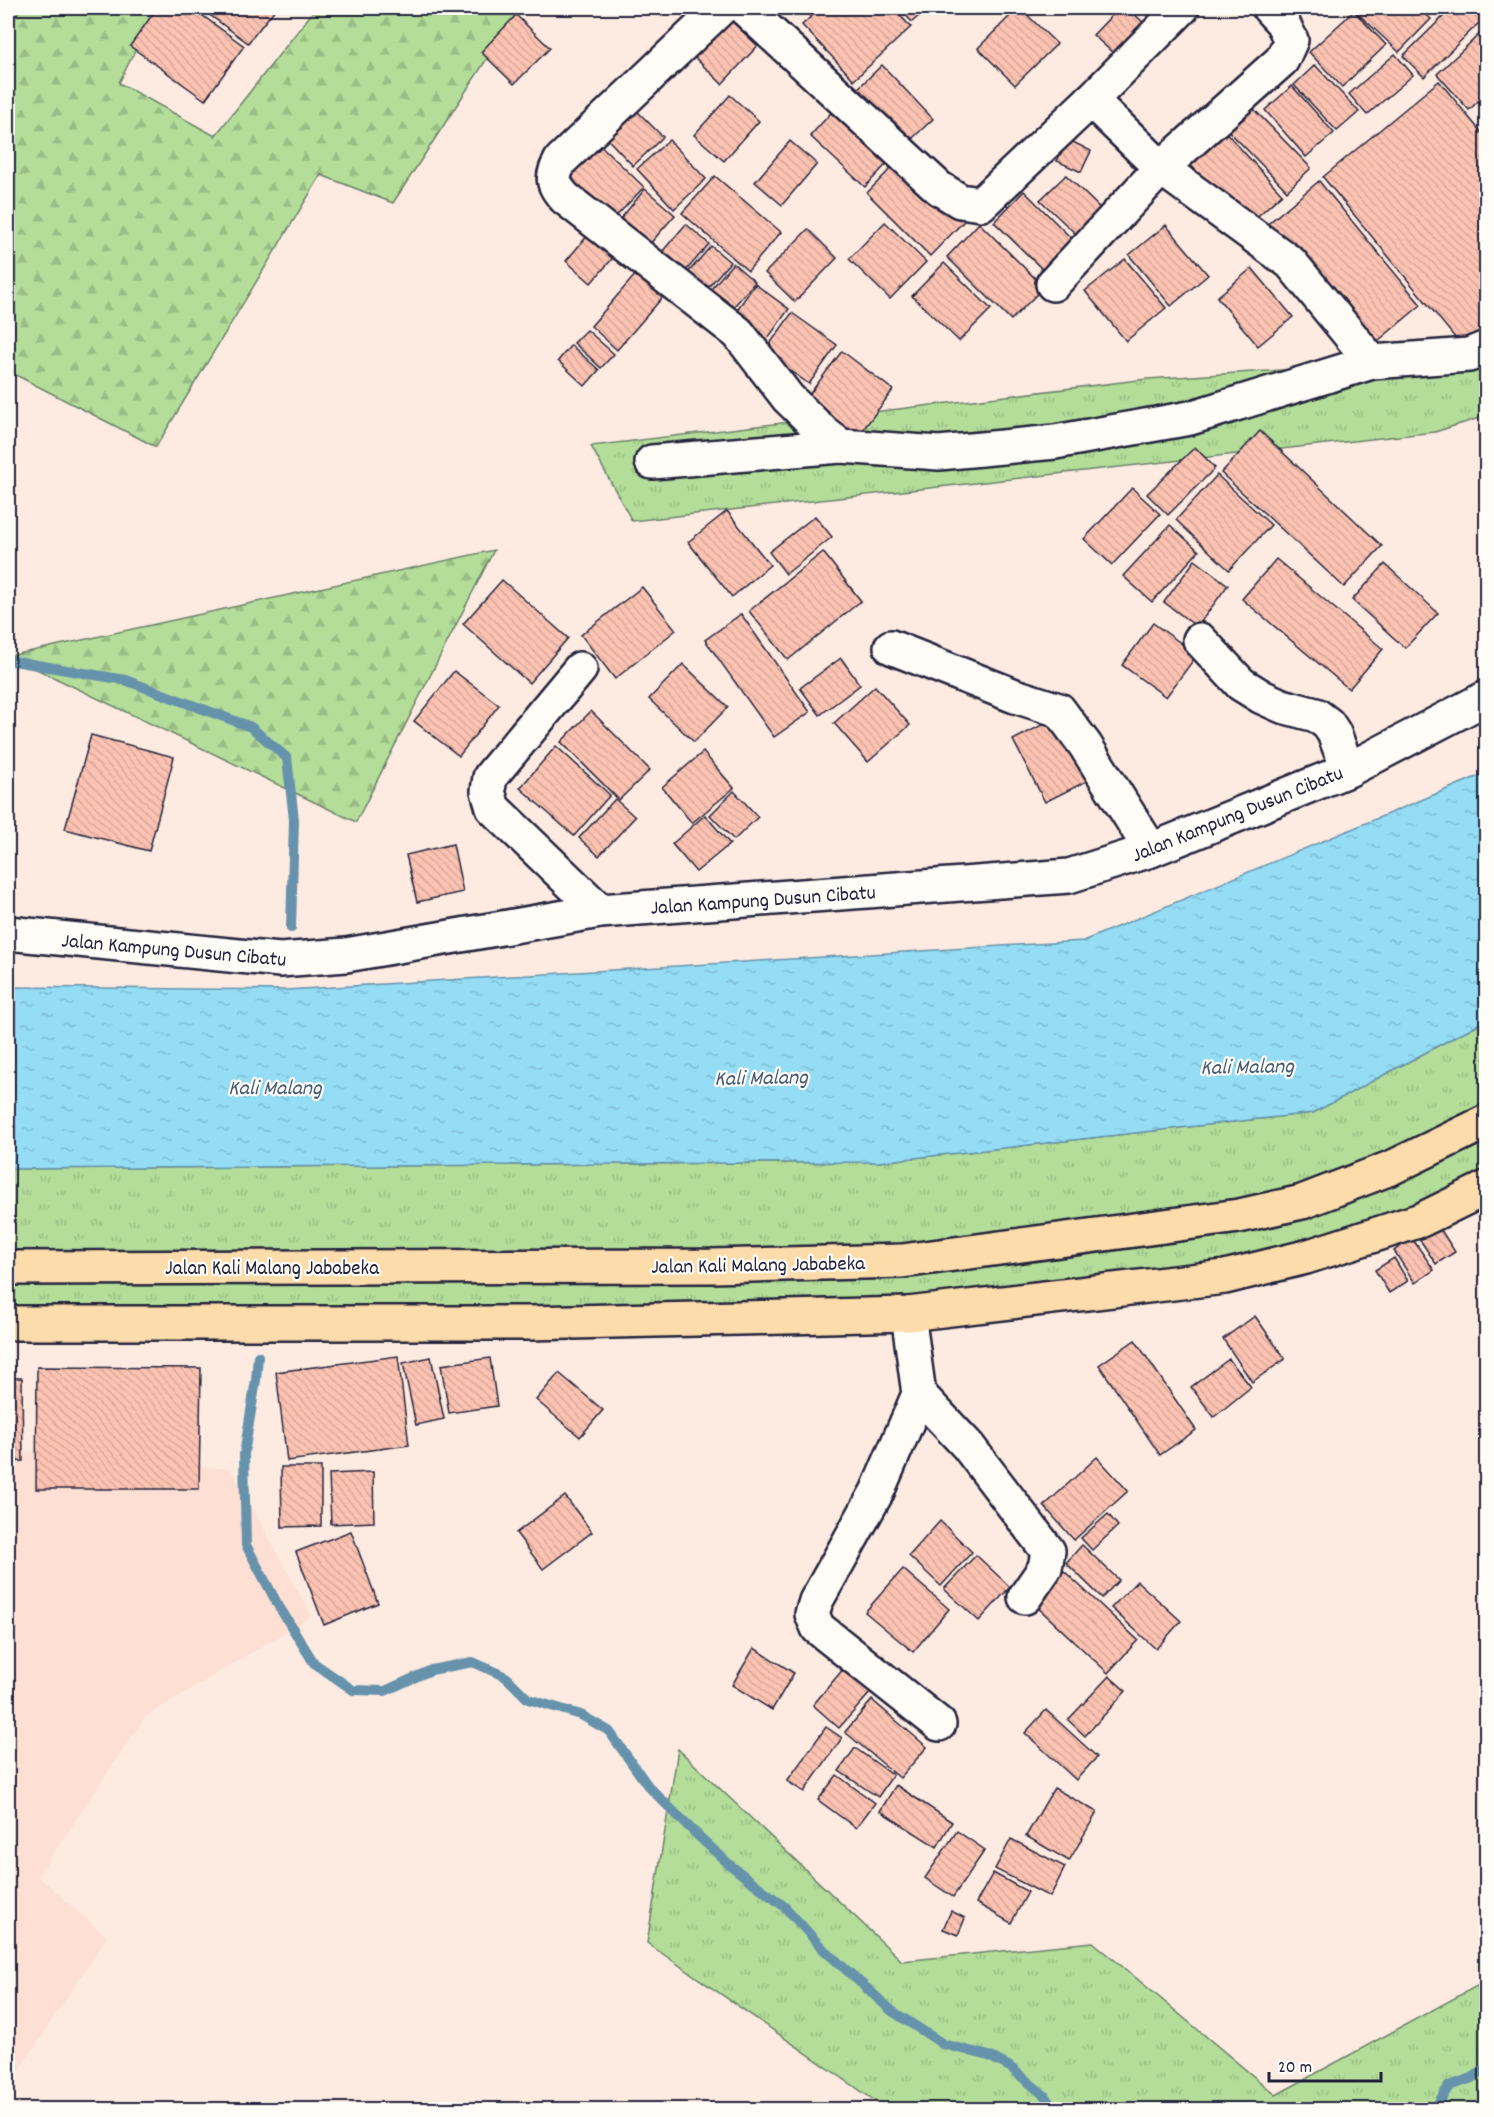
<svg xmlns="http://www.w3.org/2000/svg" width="1494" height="2117" font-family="Dekko,sans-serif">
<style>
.built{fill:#fddfd4}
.grass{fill:url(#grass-tufts);stroke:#6a806a;stroke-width:1.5}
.forest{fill:url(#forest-firs);stroke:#6a806a;stroke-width:1.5}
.water{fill:url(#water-ripples);stroke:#6692ab;stroke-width:1.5}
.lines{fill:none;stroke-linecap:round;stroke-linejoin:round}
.stream{stroke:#6692ab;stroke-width:10}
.building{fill:url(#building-back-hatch);stroke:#22223b;stroke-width:1.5}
.minor-casing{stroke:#22223b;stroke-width:38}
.major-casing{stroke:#22223b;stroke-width:38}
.minor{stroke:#fdfcf7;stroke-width:33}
.major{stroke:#fddcac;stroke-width:33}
.labels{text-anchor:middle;stroke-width:4.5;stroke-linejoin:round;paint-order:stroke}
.street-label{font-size:21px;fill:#22223b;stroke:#fdfcf7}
.water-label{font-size:22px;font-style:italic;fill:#445a73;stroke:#fdfcf7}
</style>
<defs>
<pattern id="grass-tufts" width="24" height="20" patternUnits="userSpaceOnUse" patternTransform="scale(1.5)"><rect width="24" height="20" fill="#b3dd99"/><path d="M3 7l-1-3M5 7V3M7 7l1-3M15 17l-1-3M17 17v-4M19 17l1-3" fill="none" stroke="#9abd85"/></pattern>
<pattern id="forest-firs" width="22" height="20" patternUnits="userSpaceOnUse" patternTransform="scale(1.5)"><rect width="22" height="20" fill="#b3dd99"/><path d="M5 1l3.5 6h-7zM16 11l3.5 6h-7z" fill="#9abd85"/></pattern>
<pattern id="water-ripples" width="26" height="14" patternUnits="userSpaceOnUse" patternTransform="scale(1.5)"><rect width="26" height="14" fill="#94ddf5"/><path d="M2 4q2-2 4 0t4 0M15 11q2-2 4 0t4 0" fill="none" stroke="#7fbdd3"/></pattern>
<pattern id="building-back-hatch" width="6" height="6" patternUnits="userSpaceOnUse" patternTransform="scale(1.5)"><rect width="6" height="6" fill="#fcc3b2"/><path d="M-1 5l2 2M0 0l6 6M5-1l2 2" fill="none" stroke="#d8a79a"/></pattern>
</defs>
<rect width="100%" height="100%" fill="#fdebe2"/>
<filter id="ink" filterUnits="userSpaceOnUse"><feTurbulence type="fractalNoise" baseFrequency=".0167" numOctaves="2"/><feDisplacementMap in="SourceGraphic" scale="12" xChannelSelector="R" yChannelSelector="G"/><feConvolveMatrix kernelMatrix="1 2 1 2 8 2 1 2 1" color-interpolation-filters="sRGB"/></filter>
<g filter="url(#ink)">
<path class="built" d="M8,1449L231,1469L312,1616L145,1717L38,1876L107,1937L8,2087Z"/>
<g class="grass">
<path d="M1486,353V416L1435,432L632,521L591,446L1147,379L1477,357Z"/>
<path d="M1486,1020V1188L1225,1277L908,1314L8,1322V1169L878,1162L1313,1113Z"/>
<path d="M678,1749L902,1961L1093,1942L1276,2095L1486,1981V2109H887L647,1943Z"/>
</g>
<g class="forest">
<path d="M21,8H156L119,83L215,136L316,8H520L393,203L321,175L156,447L8,371V27Z"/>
<path d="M494,550L356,822L9,656Z"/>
</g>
<path class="water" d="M1486,773V1020L1313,1113L878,1162L8,1169V987L286,990L1083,941Z"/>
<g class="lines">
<g class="stream">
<path d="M8,660L125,680L251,727L287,758L294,820L291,928"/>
<path d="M258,1356L256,1380L244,1454L246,1545L278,1605L314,1663L353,1690L385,1691L431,1670L473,1662L506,1677L528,1699L581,1715L609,1731L648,1786L693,1831L730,1865L785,1907L823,1949L892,2011L943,2044L989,2056L1010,2067L1044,2095L1054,2110"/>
<path d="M1434,2110L1449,2086L1472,2078L1486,2068"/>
</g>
</g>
<g class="building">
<path d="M157,8H192L244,46L205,100L130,46Z"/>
<path d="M200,8H276L248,43Z"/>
<path d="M820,8H893L911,27L854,80L802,25Z"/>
<path d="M899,8H928L912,22Z"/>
<path d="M1018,8H1020L1057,44L1015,85L978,48Z"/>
<path d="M1119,8H1128L1151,30L1122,61L1093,35Z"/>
<path d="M1352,8H1418L1431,19L1399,52Z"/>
<path d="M1452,8H1486V16L1424,77L1403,56Z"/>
<path d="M738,9L767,36L722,84L693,56Z"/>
<path d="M1354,11L1386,45L1342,87L1309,52Z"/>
<path d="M516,15L550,48L514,84L481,52Z"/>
<path d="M1486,28V94L1469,110L1437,74Z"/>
<path d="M1395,54L1413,75L1367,115L1349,94Z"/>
<path d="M882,65L933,119L899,151L847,99Z"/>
<path d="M1315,65L1359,112L1337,131L1294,85Z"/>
<path d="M1439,81L1486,138V334L1466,351L1323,177Z"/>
<path d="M1292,86L1334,133L1306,157L1265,110Z"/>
<path d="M730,95L759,121L724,161L694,135Z"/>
<path d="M1245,100L1311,168L1287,191L1221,123Z"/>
<path d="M628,102L663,137L633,166L599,130Z"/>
<path d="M840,103L895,155L865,187L810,136Z"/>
<path d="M1221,127L1282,194L1247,226L1186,160Z"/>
<path d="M1067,139L1091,151L1081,172L1057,161Z"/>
<path d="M595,140L644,187L607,226L558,178Z"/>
<path d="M669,140L706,179L674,209L637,169Z"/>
<path d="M790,141L817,164L782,205L755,182Z"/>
<path d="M902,157L965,220L930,256L867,193Z"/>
<path d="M1066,175L1103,211L1078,236L1040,200Z"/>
<path d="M715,176L781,232L748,271L682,213Z"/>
<path d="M1319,181L1421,305L1366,351L1264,227Z"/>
<path d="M645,189L675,215L642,253L613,228Z"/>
<path d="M1024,191L1075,242L1045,272L994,222Z"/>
<path d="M885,222L926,262L890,299L849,259Z"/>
<path d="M979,223L1044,287L1011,320L947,257Z"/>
<path d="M686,224L709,244L678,280L655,260Z"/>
<path d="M1166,225L1208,275L1171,306L1129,255Z"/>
<path d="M594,228L620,250L591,283L566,261Z"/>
<path d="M808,229L837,258L795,302L765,273Z"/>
<path d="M711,246L730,262L699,298L680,282Z"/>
<path d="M1125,259L1166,308L1126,341L1085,291Z"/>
<path d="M733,263L755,282L723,319L701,301Z"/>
<path d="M944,263L991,309L959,341L912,296Z"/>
<path d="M642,267L668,291L617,350L591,326Z"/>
<path d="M1252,268L1293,317L1258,346L1217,297Z"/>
<path d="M755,284L789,309L761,348L727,324Z"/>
<path d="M792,313L837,345L809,384L764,352Z"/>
<path d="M587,330L614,354L601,368L574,343Z"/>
<path d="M571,345L599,370L585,386L558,361Z"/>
<path d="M842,351L893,390L853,443L802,404Z"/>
<path d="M1260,431L1382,546L1344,587L1221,473Z"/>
<path d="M1195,447L1215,468L1168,515L1147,494Z"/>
<path d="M1217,475L1271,525L1229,570L1176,520Z"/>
<path d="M1132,488L1160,514L1112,565L1084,539Z"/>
<path d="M727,511L770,565L732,597L688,542Z"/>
<path d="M815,516L832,537L786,574L769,552Z"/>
<path d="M1170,525L1199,551L1152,602L1123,576Z"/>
<path d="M823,552L861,601L788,660L749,611Z"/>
<path d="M1276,559L1383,649L1349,689L1242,599Z"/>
<path d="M1195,560L1228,585L1197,627L1164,602Z"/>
<path d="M1385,564L1438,613L1405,648L1352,600Z"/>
<path d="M502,580L568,638L529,683L463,624Z"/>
<path d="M642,587L676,630L615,679L581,635Z"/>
<path d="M741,614L810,712L774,737L705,640Z"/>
<path d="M1153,623L1197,655L1166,697L1122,665Z"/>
<path d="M841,658L860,685L820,715L800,688Z"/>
<path d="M683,664L728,707L694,742L649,699Z"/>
<path d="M454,671L499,705L459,756L414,721Z"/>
<path d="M875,686L910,725L868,762L834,723Z"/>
<path d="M591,711L650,770L619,800L561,742Z"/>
<path d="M1057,717L1089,780L1045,802L1013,740Z"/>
<path d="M91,735L174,757L149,851L65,829Z"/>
<path d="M556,746L610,795L574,836L520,788Z"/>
<path d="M703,752L734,788L692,823L662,787Z"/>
<path d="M734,791L758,817L734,840L710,815Z"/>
<path d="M615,799L635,817L599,856L579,838Z"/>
<path d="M705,815L730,844L696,872L672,844Z"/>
<path d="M453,844L463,892L417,902L406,855Z"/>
<path d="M1437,1224L1455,1252L1436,1264L1418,1237Z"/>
<path d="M1412,1238L1434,1270L1415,1283L1394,1251Z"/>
<path d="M1394,1258L1408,1281L1389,1293L1375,1270Z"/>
<path d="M1255,1316L1285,1359L1252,1382L1223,1339Z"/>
<path d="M1135,1340L1196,1430L1160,1455L1099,1365Z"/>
<path d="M398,1356L409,1445L287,1461L276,1372Z"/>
<path d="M431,1357L444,1419L416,1425L403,1363Z"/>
<path d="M490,1358L497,1406L449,1413L441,1365Z"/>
<path d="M1229,1359L1251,1387L1214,1417L1191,1387Z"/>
<path d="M37,1367L201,1368L199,1489H36Z"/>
<path d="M559,1373L603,1410L580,1437L536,1400Z"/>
<path d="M8,1378H22L23,1461L8,1462Z"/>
<path d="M1097,1457L1128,1491L1074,1540L1044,1506Z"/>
<path d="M281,1467H321V1526L282,1527Z"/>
<path d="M373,1472L374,1522L331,1524L329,1474Z"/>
<path d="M565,1496L592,1532L543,1569L516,1533Z"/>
<path d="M1108,1514L1118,1526L1092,1550L1081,1538Z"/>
<path d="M940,1521L972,1552L941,1586L909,1556Z"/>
<path d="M351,1531L378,1603L324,1625L296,1552Z"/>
<path d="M1082,1545L1119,1580L1102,1598L1066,1563Z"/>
<path d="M976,1555L1010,1587L979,1621L944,1589Z"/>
<path d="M903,1569L949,1609L913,1652L865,1612Z"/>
<path d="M1064,1571L1138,1640L1108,1673L1034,1604Z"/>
<path d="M1137,1581L1181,1621L1156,1649L1111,1608Z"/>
<path d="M754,1648L794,1673L772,1710L732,1685Z"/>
<path d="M844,1668L871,1692L839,1728L813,1705Z"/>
<path d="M1109,1676L1126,1691L1085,1736L1068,1720Z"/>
<path d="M872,1700L927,1747L900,1778L845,1732Z"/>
<path d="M1046,1710L1097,1757L1076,1780L1025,1733Z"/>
<path d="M826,1727L842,1738L804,1792L787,1781Z"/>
<path d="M855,1748L893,1775L878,1797L839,1771Z"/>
<path d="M837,1775L875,1803L856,1828L818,1800Z"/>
<path d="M896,1785L952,1822L937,1847L880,1811Z"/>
<path d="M1054,1788L1097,1812L1069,1861L1026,1836Z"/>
<path d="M957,1831L985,1850L953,1897L925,1878Z"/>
<path d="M1011,1839L1065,1867L1050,1897L995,1869Z"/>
<path d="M993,1873L1028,1892L1011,1923L976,1903Z"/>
<path d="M951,1911L965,1918L958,1935L943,1929Z"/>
</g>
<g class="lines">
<defs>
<g id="minor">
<path d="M721,8L561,160C551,178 552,183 565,198L738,333L788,398L824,433L841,446L939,453L1055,442L1190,418L1372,362L1469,355L1486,348"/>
<path d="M744,8L939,188L960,201L981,204L1091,100L1182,8"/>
<path d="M1091,100L1161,168L1291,263L1372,362"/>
<path d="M1053,284L1161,168L1282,60L1291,40L1282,22L1269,8"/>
<path d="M652,462L841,446"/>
<path d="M1200,640L1241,684L1262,697L1282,706L1316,715L1328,724L1334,733L1348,770"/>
<path d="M891,647L1015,696L1059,710L1085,745L1151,850"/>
<path d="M580,669L490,777L488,791L493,808L600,911"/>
<path d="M8,933L280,960L346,955L600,911L1069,876L1151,850L1348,770L1486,698"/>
<path d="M908,1314L919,1394L877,1492L816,1601L812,1614L818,1628L939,1724"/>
<path d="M919,1394L968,1446L1048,1551L1045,1568L1025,1597"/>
</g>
<g id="major">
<path d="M8,1268L711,1266L902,1261L1239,1216L1302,1202L1393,1167L1486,1122"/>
<path d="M8,1323H529L908,1314L1225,1277L1306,1257L1421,1220L1486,1188"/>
</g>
</defs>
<use href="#minor" class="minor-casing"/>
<use href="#major" class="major-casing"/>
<use href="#minor" class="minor"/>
<use href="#major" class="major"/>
</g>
</g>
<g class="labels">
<g class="street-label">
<text transform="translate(1237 813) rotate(-22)" y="7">Jalan Kampung Dusun Cibatu</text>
<text transform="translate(763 899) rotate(-4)" y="7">Jalan Kampung Dusun Cibatu</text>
<text transform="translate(174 949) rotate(5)" y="7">Jalan Kampung Dusun Cibatu</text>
<text transform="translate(758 1264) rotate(-1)" y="7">Jalan Kali Malang Jababeka</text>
<text x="272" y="1274">Jalan Kali Malang Jababeka</text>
</g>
<g class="water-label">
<text transform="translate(1247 1065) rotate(-1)" y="8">Kali Malang</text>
<text transform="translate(761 1076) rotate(-1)" y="8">Kali Malang</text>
<text x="275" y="1094">Kali Malang</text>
</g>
</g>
<rect width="1494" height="2117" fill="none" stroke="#fdfcf7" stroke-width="30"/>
<rect x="15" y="15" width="1464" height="2087" fill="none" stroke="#22223b" stroke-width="2" filter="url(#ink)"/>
<path d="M1269 2072v9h112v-9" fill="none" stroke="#22223b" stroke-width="3"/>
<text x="1278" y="2072" font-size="18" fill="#22223b" stroke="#fdfcf7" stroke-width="4.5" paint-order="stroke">20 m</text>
</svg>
